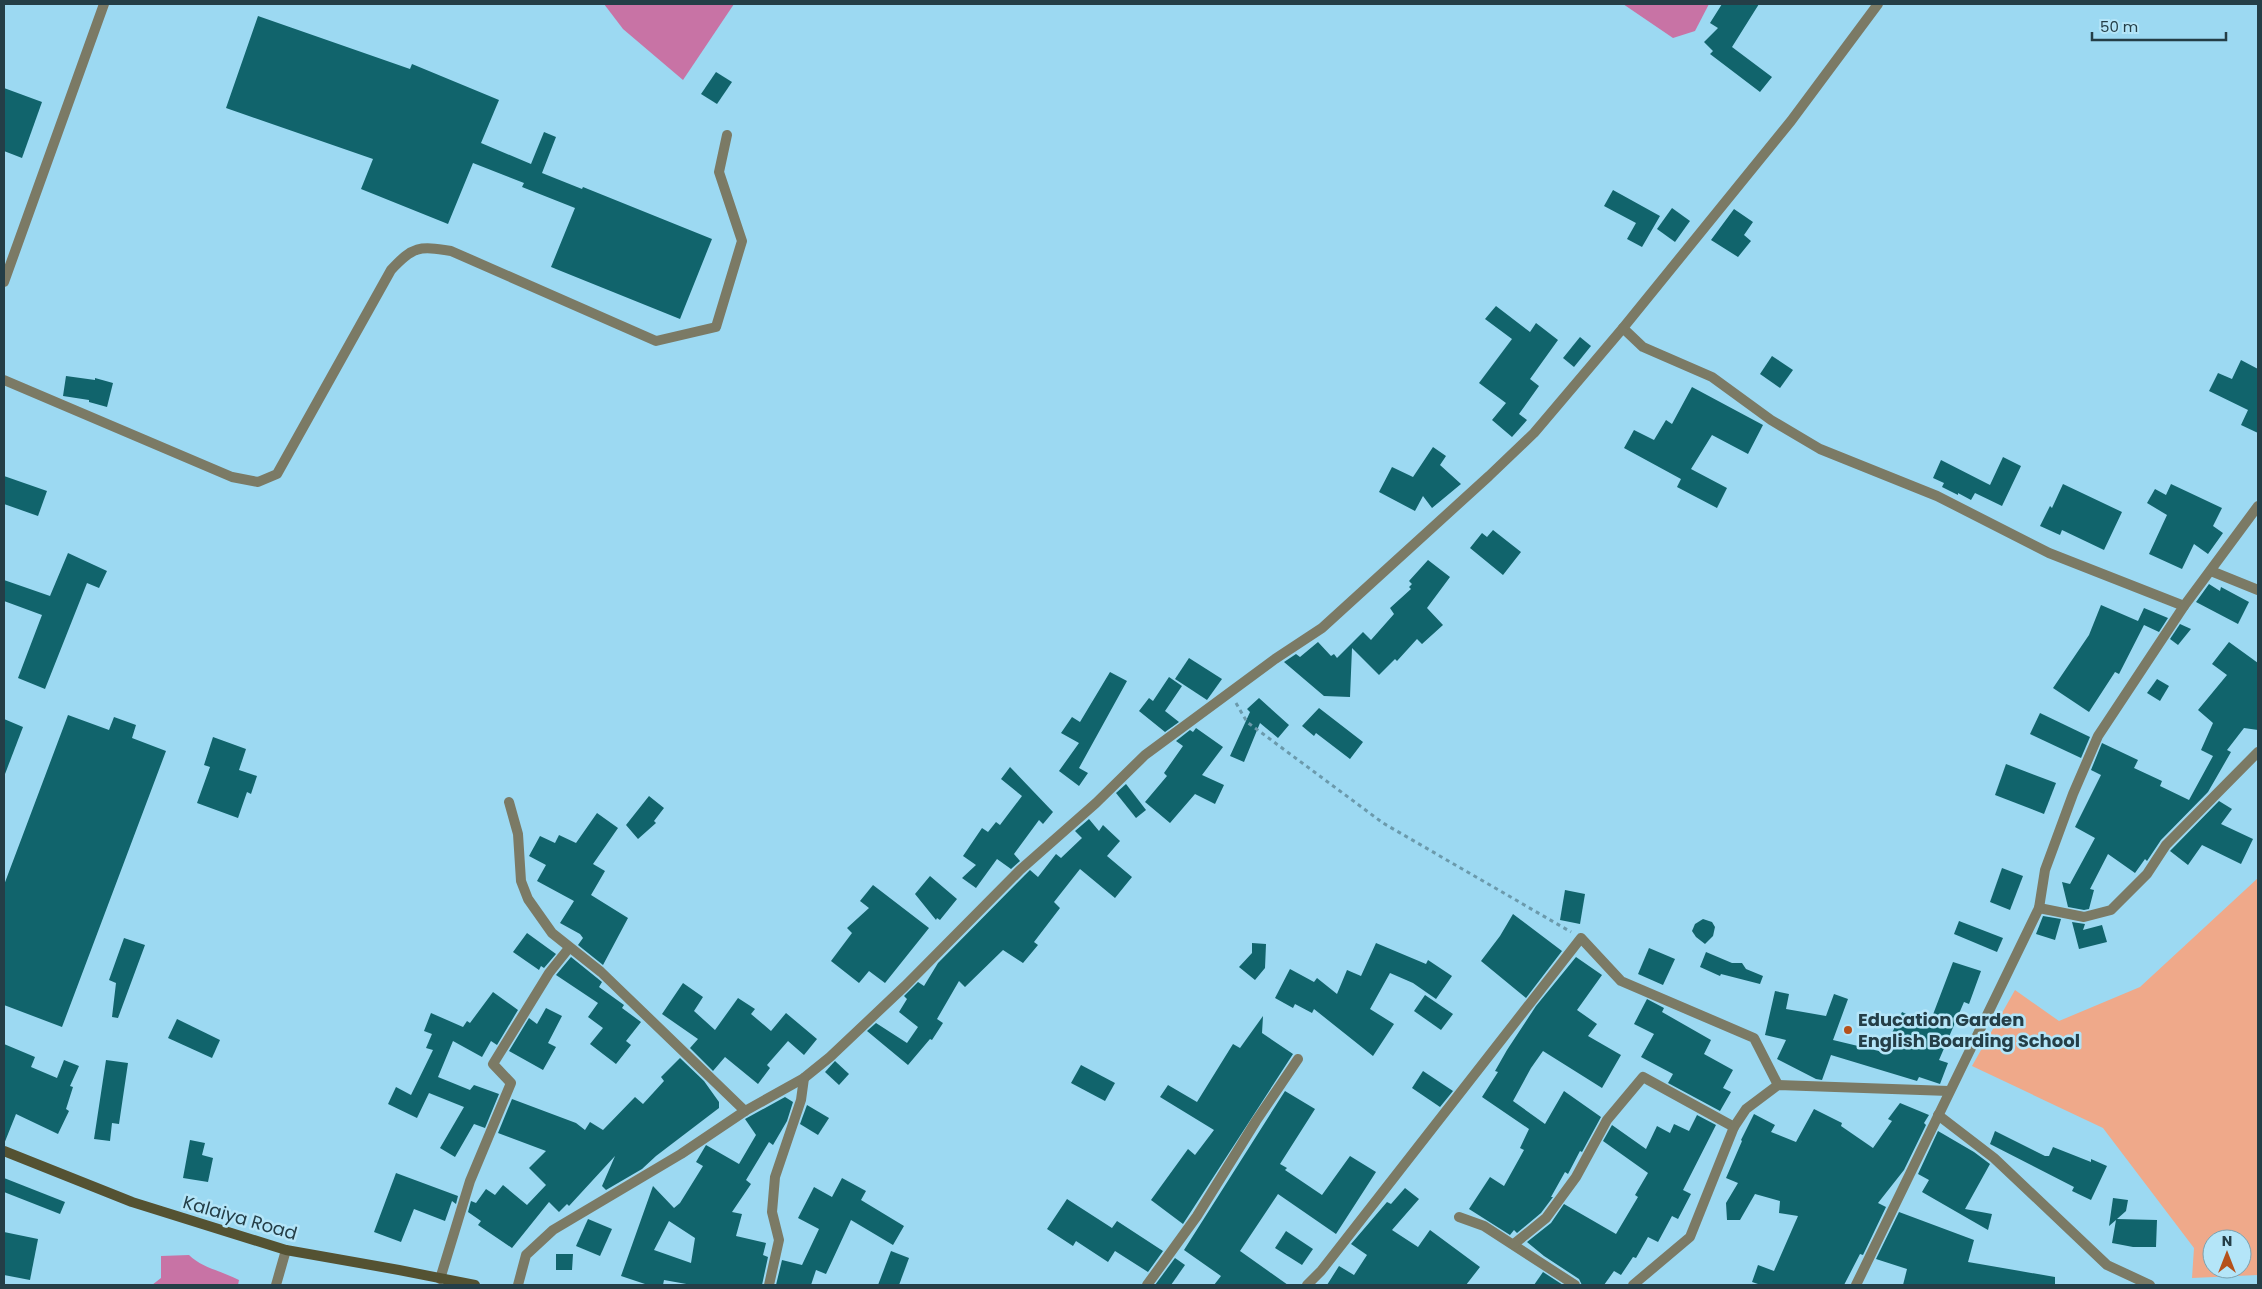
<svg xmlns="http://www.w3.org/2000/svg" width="2262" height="1289" font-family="Poppins,sans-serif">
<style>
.green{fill:#efa98a;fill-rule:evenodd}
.water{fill:#c873a5}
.building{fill:#11646c;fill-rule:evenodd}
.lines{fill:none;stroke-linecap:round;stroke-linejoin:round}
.path{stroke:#6b9aac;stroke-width:3;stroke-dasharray:4 4;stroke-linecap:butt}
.minor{stroke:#7b7a65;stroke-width:10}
.secondary{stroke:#545232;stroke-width:10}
.poi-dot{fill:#b5511b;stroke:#b4e5f8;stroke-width:2}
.labels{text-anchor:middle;stroke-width:5;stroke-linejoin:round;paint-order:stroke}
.poi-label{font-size:18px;font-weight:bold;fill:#243e47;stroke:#b4e5f8;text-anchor:start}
.street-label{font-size:18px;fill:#243e47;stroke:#b4e5f8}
</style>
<rect width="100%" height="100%" fill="#9cd9f2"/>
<path class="green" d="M2258,878V1275L2192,1278L2194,1248L2103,1128L1972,1066L2015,990L2059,1021L2140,987ZM2212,1239H2242V1269H2212Z"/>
<g class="water">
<path d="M604,4H734L683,80L623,29Z"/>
<path d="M1623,4H1709L1695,31L1673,38Z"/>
<path d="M189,1255C202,1268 222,1271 239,1280L238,1285H152L161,1278V1256Z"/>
</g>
<g class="building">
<path d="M1722,4H1759L1732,47L1772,77L1760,92L1710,54L1713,51L1704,42L1718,28L1710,23Z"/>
<path d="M258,16L410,69L412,64L499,100L481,143L531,164L544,132L556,137L542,173L582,189L583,187L712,239L680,319L551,267L575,208L522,187L524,183L473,163L448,224L361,189L373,159L226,108Z"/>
<path d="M716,72L732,82L717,104L701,94Z"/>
<path d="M4,88L42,102L22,158L4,151Z"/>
<path d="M1613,190L1660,216L1642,247L1627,239L1636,223L1604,206Z"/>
<path d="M1672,208L1690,221L1675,242L1657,229Z"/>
<path d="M1734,209L1753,222L1744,235L1751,241L1738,257L1711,240Z"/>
<path d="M1496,306L1530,332L1536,323L1558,340L1530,379L1539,386L1519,414L1527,420L1512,437L1492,420L1506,403L1479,383L1512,339L1485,319Z"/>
<path d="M1580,337L1591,346L1574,367L1563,358Z"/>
<path d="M1772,356L1793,370L1780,388L1760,374Z"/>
<path d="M2241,360L2258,369V433L2241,425L2248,410L2209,391L2218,373L2232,379Z"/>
<path d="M66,376L95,380V378L113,383L107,407L89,402V400L63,396Z"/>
<path d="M1692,387L1763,425L1748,454L1712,435L1691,469L1727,488L1717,508L1677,487L1681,479L1624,448L1634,430L1654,440L1666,420L1672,424Z"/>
<path d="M1433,447L1446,456L1440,465L1461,484L1432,508L1423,496L1415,511L1379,492L1392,467L1413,477Z"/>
<path d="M2003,457L2021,466L2002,506L1975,493L1971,500L1958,493V495L1942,487L1944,483L1933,478L1941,460L1990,485Z"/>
<path d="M4,476L47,491L38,516L4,504Z"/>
<path d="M2063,484L2122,512L2104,550L2062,530L2060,535L2040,526L2050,506L2052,508Z"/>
<path d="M2171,484L2222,508L2213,526L2223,533L2208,554L2194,544L2182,569L2149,554L2167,515L2147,503L2155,489L2166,495Z"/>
<path d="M1493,530L1521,552L1503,575L1470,548L1482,533L1487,537Z"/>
<path d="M68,553L107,571L99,588L87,583L45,689L18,678L42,615L4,601V580L50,596Z"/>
<path d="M1428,560L1450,577L1427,608L1443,625L1422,644L1417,639L1397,661L1395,659L1379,675L1352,648L1350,697L1324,696L1284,662L1296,654L1300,657L1318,642L1331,656L1334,654L1337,658L1363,632L1371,640L1394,614L1390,608L1411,589L1409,587L1412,584L1409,581Z"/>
<path d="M2209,584L2220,591L2221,587L2249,602L2238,624L2196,602Z"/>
<path d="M2101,605L2138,621L2144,608L2168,618L2159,632L2144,625L2119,674L2115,672L2089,712L2053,688L2089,635Z"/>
<path d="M2180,624L2191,629L2178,645L2170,639Z"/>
<path d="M2229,642L2258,663V730L2244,728L2227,750L2231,752L2208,792L2161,840L2147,861L2145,859L2135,873L2108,854L2090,889L2094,890L2089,909L2084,910L2068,907L2062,882L2070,884L2095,838L2075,827L2101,775L2091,770L2102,743L2138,760L2134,768L2162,781L2160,786L2189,800L2213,756L2201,750L2213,723L2198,710L2227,675L2212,664Z"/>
<path d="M1189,658L1222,679L1207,700L1175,679Z"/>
<path d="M1110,672L1127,681L1079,768L1088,773L1079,786L1059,771L1079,743L1061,733L1072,717L1080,722Z"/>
<path d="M1169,677L1182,686L1165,711L1179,722L1165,732L1139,711L1149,698L1153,701Z"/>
<path d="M2157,679L2169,686L2160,701L2147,693Z"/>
<path d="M1259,698L1289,725L1278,738L1260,723L1244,762L1230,756L1250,712L1247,709Z"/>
<path d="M1319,708L1363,742L1350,759L1316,733L1314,736L1302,726Z"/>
<path d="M2040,713L2090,737L2081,758L2030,734Z"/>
<path d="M68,715L109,730L114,717L136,725L132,738L166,751L62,1027L4,1005V885Z"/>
<path d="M4,719L23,727L5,774H4Z"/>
<path d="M1196,728L1223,747L1202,775L1224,785L1215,804L1195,794L1170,823L1145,802L1167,776L1164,773L1183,746L1176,741L1190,730L1193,732Z"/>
<path d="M213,737L246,749L239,770L257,776L251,794L247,792L238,818L197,803L210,767L204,765Z"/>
<path d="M2006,764L2056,783L2044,814L1995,795Z"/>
<path d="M1010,767L1053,812L1043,824L1039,820L1014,854L1020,861L1011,869L997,859L976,888L962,878L976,865L963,856L982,828L988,832L996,822L1000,825L1022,796L1001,779Z"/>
<path d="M1126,784L1146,810L1136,818L1116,793Z"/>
<path d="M649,796L664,808L654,821L656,823L638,839L626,825Z"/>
<path d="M2219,801L2232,809L2221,824L2253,839L2241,864L2202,845L2188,865L2170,851Z"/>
<path d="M597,813L618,828L593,864L605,871L591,895L628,918L603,965L578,945L583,938L580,934L560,923L574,901L537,881L546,865L529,856L540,836L555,843L559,835L576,843Z"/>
<path d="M1089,819L1099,831L1103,825L1120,841L1107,856L1132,877L1115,898L1080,869L1054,902L1060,908L1034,942L1038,945L1023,963L1003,950L965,987L959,981L937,1019L943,1023L932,1040L930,1039L908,1065L867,1031L876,1023L907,1043L918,1027L899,1012L907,999L904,996L918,982L924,986L938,963L1025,875L1030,870L1038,877L1056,854L1061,858L1082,838L1075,831Z"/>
<path d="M2002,868L2023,876L2010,910L1990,902Z"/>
<path d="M930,876L957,899L940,920L937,918L936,920L915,894Z"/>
<path d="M873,885L929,928L885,983L869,971L859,983L831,961L852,933L847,928L869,908L860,901Z"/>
<path d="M1565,890L1585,894L1580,924L1560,920Z"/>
<path d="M1513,914L1562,951L1526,998L1481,961L1500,936Z"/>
<path d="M2043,916L2061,919L2055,940L2036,934Z"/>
<path d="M1703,919L1712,922L1715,927L1713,936L1705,944L1696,937L1692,931L1695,924Z"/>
<path d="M1959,921L2003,938L1997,952L1954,934Z"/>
<path d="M2072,922L2085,924L2083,930L2102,925L2107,942L2079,949Z"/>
<path d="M527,933L556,954L544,968L541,966L539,970L513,952Z"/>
<path d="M124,938L145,945L118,1018L112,1017L116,983L109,980Z"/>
<path d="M1252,943L1266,944L1265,968L1255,980L1239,967L1252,953Z"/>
<path d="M1376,943L1426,964L1428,960L1452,976L1436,999L1413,983L1390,973L1370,1009L1394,1024L1373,1056L1314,1009L1312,1013L1295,1004L1293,1008L1275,998L1290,969L1314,982L1317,978L1337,994L1347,970L1361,976Z"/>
<path d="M1649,948L1675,959L1663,985L1638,974Z"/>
<path d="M1706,952L1732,963H1742L1746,969L1763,976L1760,984L1721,974L1720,976L1700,967Z"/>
<path d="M571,957L602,982L599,987L624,1005L622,1008L641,1022L626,1041L631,1045L616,1064L590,1044L603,1028L588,1017L598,1003L556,975Z"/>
<path d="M1576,957L1602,975L1577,1010L1597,1024L1588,1036L1621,1055L1602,1088L1543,1051L1531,1068L1513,1101L1545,1124L1564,1091L1601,1117L1582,1152L1580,1151L1568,1174L1565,1172L1551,1197H1553L1541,1213L1517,1233L1514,1230L1510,1235L1469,1209L1490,1177L1504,1186L1524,1150L1520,1148L1529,1129L1482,1097L1498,1072L1495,1071L1507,1050L1536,1006Z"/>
<path d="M1953,962L1981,971L1969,1004L1964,1002L1939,1060L1948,1063L1940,1084L1919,1077L1917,1081L1831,1055L1822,1080L1816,1079L1777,1059L1786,1040L1765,1035L1775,991L1789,994L1786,1009L1826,1016L1834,994L1848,999L1833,1040L1883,1052L1902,1012L1929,1025Z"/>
<path d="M683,983L703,997L694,1011L715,1030L738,998L755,1009L751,1014L771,1031L786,1013L817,1039L804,1055L788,1041L767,1065L770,1068L758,1084L725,1057L713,1071L690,1048L698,1039L662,1014Z"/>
<path d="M493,992L518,1010L497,1045L491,1041L482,1057L453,1041L438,1077L470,1090L474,1085L499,1094L485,1128L474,1124L455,1157L440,1148L464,1107L429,1093L417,1118L388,1104L396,1087L411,1095L433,1050L426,1048L432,1034L424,1031L431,1013L463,1027L467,1021L470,1023Z"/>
<path d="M1425,995L1453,1014L1441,1030L1414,1011Z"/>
<path d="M1647,999L1664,1008L1662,1012L1711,1040L1704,1054L1733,1070L1723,1088L1731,1092L1720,1111L1668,1083L1673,1074L1641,1057L1654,1034L1634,1024Z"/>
<path d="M546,1008L562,1016L548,1043L556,1047L543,1070L509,1051L529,1018L537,1024Z"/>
<path d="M1263,1016L1262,1033L1293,1054L1183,1224L1151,1200L1188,1149L1195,1155L1214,1130L1160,1097L1168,1085L1197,1102L1233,1044L1240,1048Z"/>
<path d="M177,1019L220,1040L212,1058L168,1038Z"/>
<path d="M4,1044L35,1057L31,1067L57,1078L64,1060L79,1066L70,1086L73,1087L66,1109L69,1111L58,1134L16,1114L4,1144Z"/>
<path d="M680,1058L704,1081L719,1102V1108L656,1156L642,1169L606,1190L602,1186L615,1156L569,1206L567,1204L559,1212L549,1202L512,1248L478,1225L481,1221L468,1212L471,1201L476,1203L486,1189L495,1195L503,1185L527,1205L546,1185L529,1168L546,1151L498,1133L512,1099L576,1123L585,1130L590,1122L603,1130L635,1097L643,1104L664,1081L661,1077Z"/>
<path d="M106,1060L128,1063L119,1124L112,1123L110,1141L94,1139Z"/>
<path d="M835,1061L849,1074L839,1085L825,1072Z"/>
<path d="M1081,1065L1115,1083L1105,1101L1071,1083Z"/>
<path d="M1423,1071L1453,1091L1440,1107L1412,1088Z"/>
<path d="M1285,1091L1315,1109L1280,1164L1287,1168L1285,1170L1322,1195L1350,1156L1376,1172L1336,1234L1278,1194L1240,1251L1288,1285H1214L1221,1276L1184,1250Z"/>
<path d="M785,1097L793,1102L787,1121L773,1145L769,1142L746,1180L751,1184L732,1212L742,1214L736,1236L766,1243L763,1255L768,1257L762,1285H692L664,1280L663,1285H648L621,1276L653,1186L674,1208L680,1203L703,1166L696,1162L706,1145L739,1164L756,1135L745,1119ZM669,1221L695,1238L691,1263L654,1250Z"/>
<path d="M1900,1103L1929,1115L1924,1123L1926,1125L1904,1170L1878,1203L1886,1207L1863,1255L1860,1254L1844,1285H1761L1752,1282L1758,1265L1774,1271L1798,1216L1779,1213L1780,1201L1755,1194L1740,1220H1727L1726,1203L1738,1183L1726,1178L1742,1141L1741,1140L1754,1114L1775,1125L1771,1132L1796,1142L1814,1109L1842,1123L1841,1126L1873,1148L1892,1121L1888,1119Z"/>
<path d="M807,1105L829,1118L818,1135L800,1124Z"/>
<path d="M1697,1115L1716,1125L1683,1190L1691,1194L1678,1219L1672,1216L1658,1242L1648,1237L1636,1258L1633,1257L1621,1275L1614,1271L1604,1285H1582L1579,1279L1544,1256L1527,1242L1551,1223L1564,1204L1616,1234L1638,1197L1635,1195L1648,1173L1603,1141L1612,1125L1646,1149L1657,1126L1670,1133L1674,1124L1689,1131Z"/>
<path d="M1938,1131L1974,1152L1990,1164L1965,1209L1992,1214L1988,1230L1922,1192L1929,1180L1918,1174Z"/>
<path d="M1995,1131L2045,1156H2049L2053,1147L2091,1162V1159L2107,1166L2091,1200L2072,1191L2074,1187L1990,1144Z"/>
<path d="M190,1140L205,1143L202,1155L213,1158L208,1182L183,1178Z"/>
<path d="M396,1173L458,1196L456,1204L452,1201L445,1221L414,1209L401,1242L374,1232Z"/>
<path d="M4,1178L65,1202L60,1214L4,1192Z"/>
<path d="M842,1178L866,1191L861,1200L904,1226L893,1245L851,1220L826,1274L816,1270L811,1285H776L782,1260L802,1265L819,1229L798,1218L814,1187L832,1197Z"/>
<path d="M1405,1188L1419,1199L1392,1230L1418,1247L1430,1230L1480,1267L1466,1285H1327L1339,1266L1354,1275L1367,1255L1351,1244L1387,1202L1391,1204Z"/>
<path d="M2113,1198L2128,1200L2126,1211L2117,1219L2157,1220L2156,1247H2133L2112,1243L2116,1220L2109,1226Z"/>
<path d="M1067,1199L1112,1228L1117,1221L1163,1251L1148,1272L1115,1251L1108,1262L1076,1241L1073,1246L1047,1229Z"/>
<path d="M1899,1212L1974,1240L1968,1262L2055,1277V1285H1903L1907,1269L1876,1259Z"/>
<path d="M588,1219L612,1229L600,1256L576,1246Z"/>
<path d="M1286,1231L1313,1249L1302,1265L1275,1248Z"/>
<path d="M4,1232L38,1239L30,1280L4,1275Z"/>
<path d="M891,1251L909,1258L899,1285H878Z"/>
<path d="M556,1254H573L572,1270H556Z"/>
<path d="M1175,1258L1185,1265L1171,1285H1155Z"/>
<path d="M1543,1272L1563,1285H1534Z"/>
</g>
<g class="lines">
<path class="path" d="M1236,703L1247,722L1383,823L1571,932"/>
<g class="minor">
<path d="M4,282L104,4"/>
<path d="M1623,328L1643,347L1712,377L1771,420L1820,449L1937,496L2049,553L2184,606"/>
<path d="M4,380L232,477L258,482L277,474L391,270C413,246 419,246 451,251L656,341L716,327L742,241L719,172L727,135"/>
<path d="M2211,571L2258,590"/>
<path d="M509,802L518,834L521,881L528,899L552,933L601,972L745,1111"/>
<path d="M2039,908L2084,917L2111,910L2147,874L2166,845L2258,752"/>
<path d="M1938,1115L1994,1158L2107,1265L2150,1285"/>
<path d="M1459,1217L1484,1226L1575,1285"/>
<path d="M1514,1244L1546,1218L1576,1177L1607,1120L1643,1077L1734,1127"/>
<path d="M440,1279L470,1181L511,1083L493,1064L549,973L569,948"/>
<path d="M276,1285L286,1250"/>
<path d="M518,1285L526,1255L553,1230L681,1154L745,1111L804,1078L830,1057L905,986L1020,870L1096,803L1145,755L1275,659L1322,628L1489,476L1534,433L1623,328L1791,121L1878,4"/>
<path d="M769,1285L779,1240L772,1212L775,1177L801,1100L804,1078"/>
<path d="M1147,1285L1197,1216L1256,1121L1298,1059"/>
<path d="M1307,1285L1321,1271L1581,938L1621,981L1754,1038L1778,1085"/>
<path d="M1633,1285L1690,1237L1734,1127L1746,1109L1778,1085L1949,1091"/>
<path d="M1856,1285L2039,908L2045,870L2073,794L2098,736L2184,606L2258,506"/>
</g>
<path class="secondary" d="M4,1151L132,1202L286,1250L399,1270L475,1285"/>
</g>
<circle class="poi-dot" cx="1848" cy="1030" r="5"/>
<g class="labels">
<g class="poi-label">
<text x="1858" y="1026">Education Garden<tspan x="1858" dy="21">English Boarding School</tspan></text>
</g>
<g class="street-label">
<text transform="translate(240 1218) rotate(16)" y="6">Kalaiya Road</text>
</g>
</g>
<rect width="2262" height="1289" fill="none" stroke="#243e47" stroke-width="10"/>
<g transform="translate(2227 1254)"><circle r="24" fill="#b4e5f8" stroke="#7aa2b1"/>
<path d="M0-4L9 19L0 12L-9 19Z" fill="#b5511b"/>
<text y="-8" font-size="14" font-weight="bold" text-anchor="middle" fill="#243e47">N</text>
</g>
<path d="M2092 32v8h134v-8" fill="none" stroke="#243e47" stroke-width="2.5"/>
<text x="2100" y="32" font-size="15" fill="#243e47" stroke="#b4e5f8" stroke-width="4" paint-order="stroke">50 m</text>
</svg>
